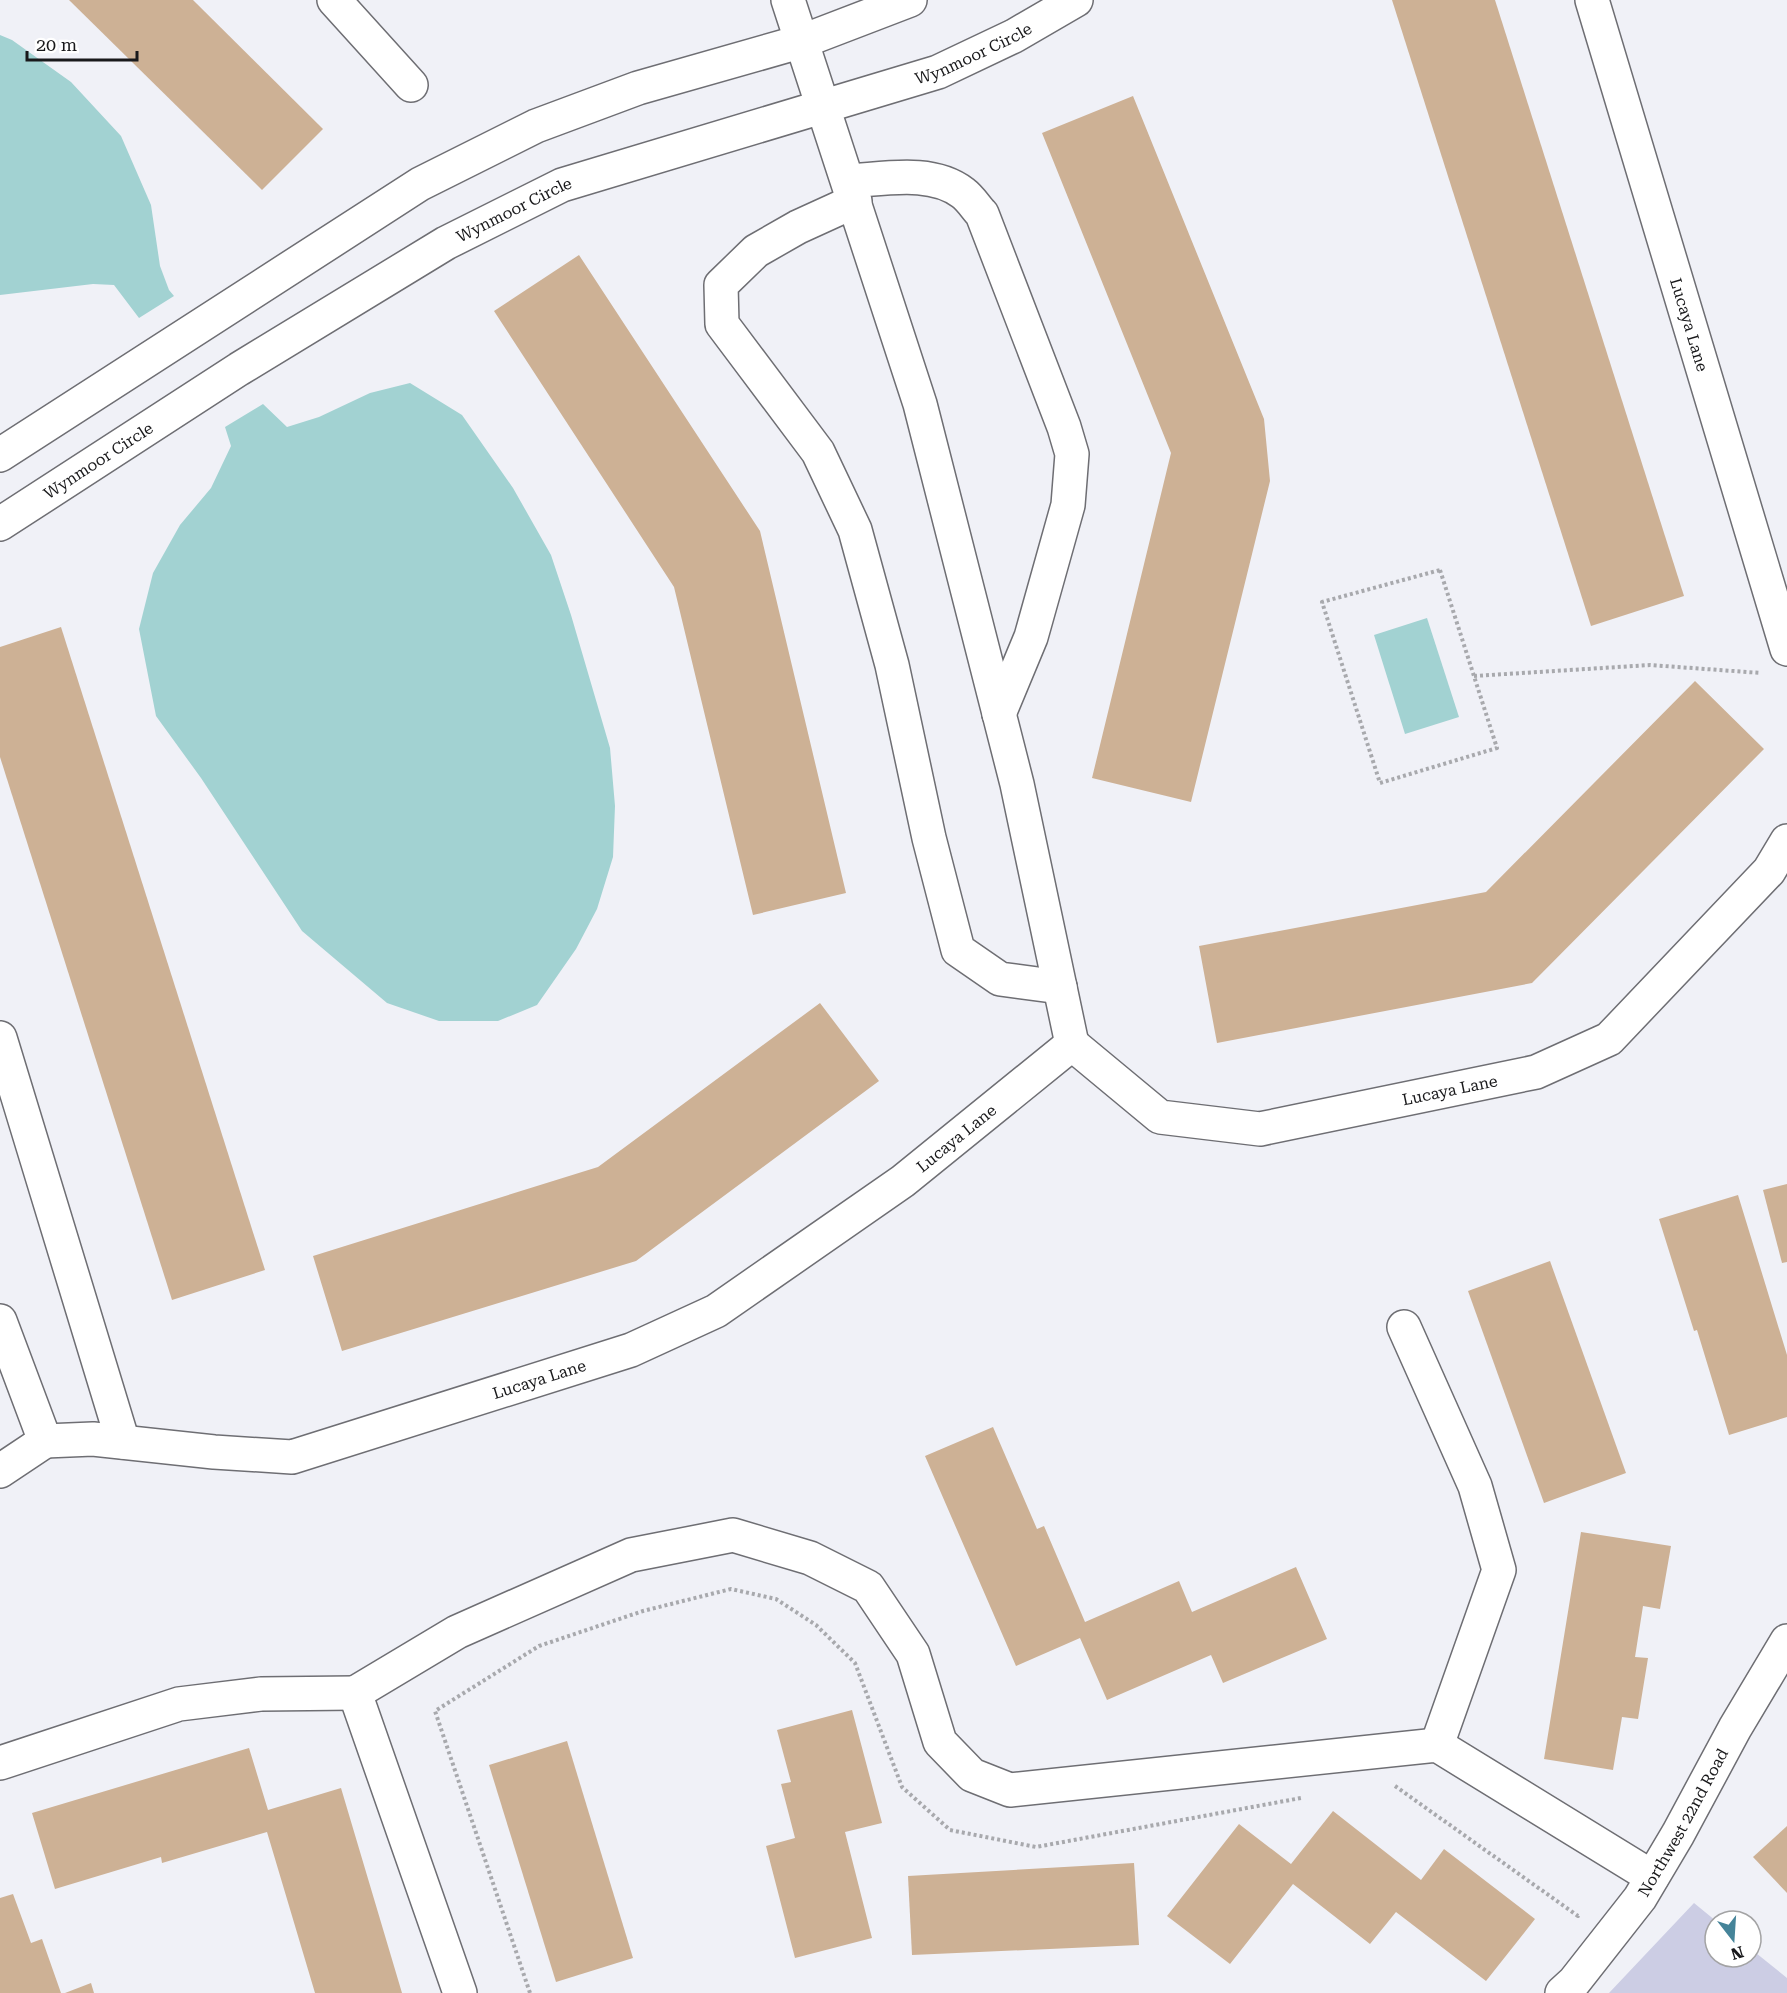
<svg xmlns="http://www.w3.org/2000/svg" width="1787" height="1993" font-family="'Roboto Serif',serif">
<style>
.green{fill:#cccde4}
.water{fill:#a2d2d2}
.building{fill:#cdb195}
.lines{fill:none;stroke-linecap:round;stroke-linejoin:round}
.minor-casing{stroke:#6e6e73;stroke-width:36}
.path{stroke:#a8a9ad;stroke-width:4;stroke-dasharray:3 3;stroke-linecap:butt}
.minor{stroke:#fff;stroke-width:33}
.labels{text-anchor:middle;stroke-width:5;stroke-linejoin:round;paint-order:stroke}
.street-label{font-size:16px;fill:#19191b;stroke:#fff}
</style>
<rect width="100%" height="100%" fill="#f0f1f7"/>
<path class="green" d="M1694,1903L1716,1921L1715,1957H1751V1949L1787,1978V1993H1609Z"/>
<g class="water">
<path d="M0,35L12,40L71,82L121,136L151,205L160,266L169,290L174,296L139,318L114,285L93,284L0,295Z"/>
<path d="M410,383L462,415L513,488L551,555L571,615L610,748L615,806L613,857L597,909L576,949L537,1005L498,1021H439L387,1003L302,931L201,778L156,716L139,629L153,573L180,525L211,488L231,446L225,427L263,404L287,427L319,417L370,393Z"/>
<path d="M1427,618L1459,717L1405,734L1374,635Z"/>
</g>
<g class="building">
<path d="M69,0H193L323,129L262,190Z"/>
<path d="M1392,0H1495L1684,596L1591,626Z"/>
<path d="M1133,96L1264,419L1270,481L1191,802L1092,778L1171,453L1042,133Z"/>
<path d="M579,255L760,531L846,893L753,915L674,587L494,311Z"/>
<path d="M61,627L265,1270L172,1300L0,757V647Z"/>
<path d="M1695,681L1764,749L1532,983L1217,1043L1199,946L1486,892Z"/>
<path d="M820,1003L879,1081L636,1261L342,1351L313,1256L598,1167Z"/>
<path d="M1787,1184V1262L1782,1263L1763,1190Z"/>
<path d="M1738,1195L1787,1355V1417L1729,1435L1697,1330L1694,1331L1659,1219Z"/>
<path d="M1550,1261L1626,1473L1544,1503L1468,1291Z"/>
<path d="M993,1427L1037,1529L1044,1526L1085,1622L1179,1581L1192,1612L1296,1567L1327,1639L1223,1683L1211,1655L1107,1700L1080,1638L1016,1666L925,1456Z"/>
<path d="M1581,1532L1671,1546L1660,1609L1643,1606L1635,1657L1648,1658L1638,1719L1622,1717L1613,1770L1544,1759Z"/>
<path d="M852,1710L882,1823L845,1832L872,1938L795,1958L766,1846L795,1838L781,1784L791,1782L777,1730Z"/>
<path d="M567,1741L633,1958L556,1982L489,1765Z"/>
<path d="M249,1748L268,1810L341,1788L402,1993H315L267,1832L162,1863L161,1857L55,1889L32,1813Z"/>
<path d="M1333,1811L1421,1880L1444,1849L1535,1919L1486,1981L1396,1912L1370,1944L1293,1884L1230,1964L1167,1916L1239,1824L1291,1864Z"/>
<path d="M1787,1826V1893L1753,1857Z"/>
<path d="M1134,1863L1139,1945L912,1955L908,1876Z"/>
<path d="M13,1894L31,1943L42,1939L61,1993H0V1898Z"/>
<path d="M91,1983L94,1993H65Z"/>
</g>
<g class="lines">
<defs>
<g id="minor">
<path d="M334,0L411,85"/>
<path d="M788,0L920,404L1017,784L1072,1044"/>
<path id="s1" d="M1592,0L1787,649"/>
<path d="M848,181C885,179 932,169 963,193C971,199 976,208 982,214L1064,427L1072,454L1068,505L1031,637L999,714"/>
<path d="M855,201L798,227L756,251L721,285L722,324L818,452L855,530L892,665L929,838L958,950L1000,979L1060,987"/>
<path d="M0,455L420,184L536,126L638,88L803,41L910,0"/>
<path id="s2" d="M0,524L239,369L446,243L562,185L938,72L1014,36L1076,0"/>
<path d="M0,1038L123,1442"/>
<path d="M0,1321L45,1441L0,1471"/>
<path d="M1404,1327L1475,1486L1499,1570L1437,1745"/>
<path id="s3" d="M45,1441L93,1439L214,1452L292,1457L631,1350L716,1311L903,1181L1072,1044L1160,1117L1260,1129L1536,1072L1609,1039L1769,871L1787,841"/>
<path d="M0,1763L179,1704L261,1694L355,1693"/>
<path d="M460,1993L355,1693L457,1632L631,1555L733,1535L810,1558L868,1587L913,1654L940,1742L972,1775L1010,1790L1437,1745L1652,1877"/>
<path id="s4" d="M1562,1993L1574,1982L1640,1898L1678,1834L1735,1728L1787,1641"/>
</g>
</defs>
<use href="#minor" class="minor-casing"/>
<g class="path">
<path d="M1440,570L1497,748L1380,783L1322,602Z"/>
<path d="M1474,676L1650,665L1761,673"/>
<path d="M1395,1786L1578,1916L1579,1914"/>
<path d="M530,1993L435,1711L539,1646L643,1611L731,1589L776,1599L816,1625L855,1663L902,1787L950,1830L1036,1847L1301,1798"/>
</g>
<use href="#minor" class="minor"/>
</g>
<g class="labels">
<g class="street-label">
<text dy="6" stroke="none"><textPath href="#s2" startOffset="1089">Wynmoor Circle</textPath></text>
<text dy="6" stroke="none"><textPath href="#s2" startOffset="603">Wynmoor Circle</textPath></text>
<text dy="6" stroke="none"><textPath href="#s1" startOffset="339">Lucaya Lane</textPath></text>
<text dy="6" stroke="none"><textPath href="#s2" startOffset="117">Wynmoor Circle</textPath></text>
<text dy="6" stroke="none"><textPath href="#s3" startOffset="1551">Lucaya Lane</textPath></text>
<text dy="6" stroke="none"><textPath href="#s3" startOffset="993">Lucaya Lane</textPath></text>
<text dy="6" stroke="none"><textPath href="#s3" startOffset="507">Lucaya Lane</textPath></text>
<text dy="6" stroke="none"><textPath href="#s4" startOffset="210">Northwest 22nd Road</textPath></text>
</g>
</g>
<g transform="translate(1733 1939) rotate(163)"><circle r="28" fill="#ffffff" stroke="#a3a3a4" stroke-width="1.5"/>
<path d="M0-4.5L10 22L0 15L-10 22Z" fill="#458499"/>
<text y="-9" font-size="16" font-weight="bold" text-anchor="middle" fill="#19191b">N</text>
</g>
<path d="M27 51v9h110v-9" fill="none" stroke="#19191b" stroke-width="3"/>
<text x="36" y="51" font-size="18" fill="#19191b" stroke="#ffffff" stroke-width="4.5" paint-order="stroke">20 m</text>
</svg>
